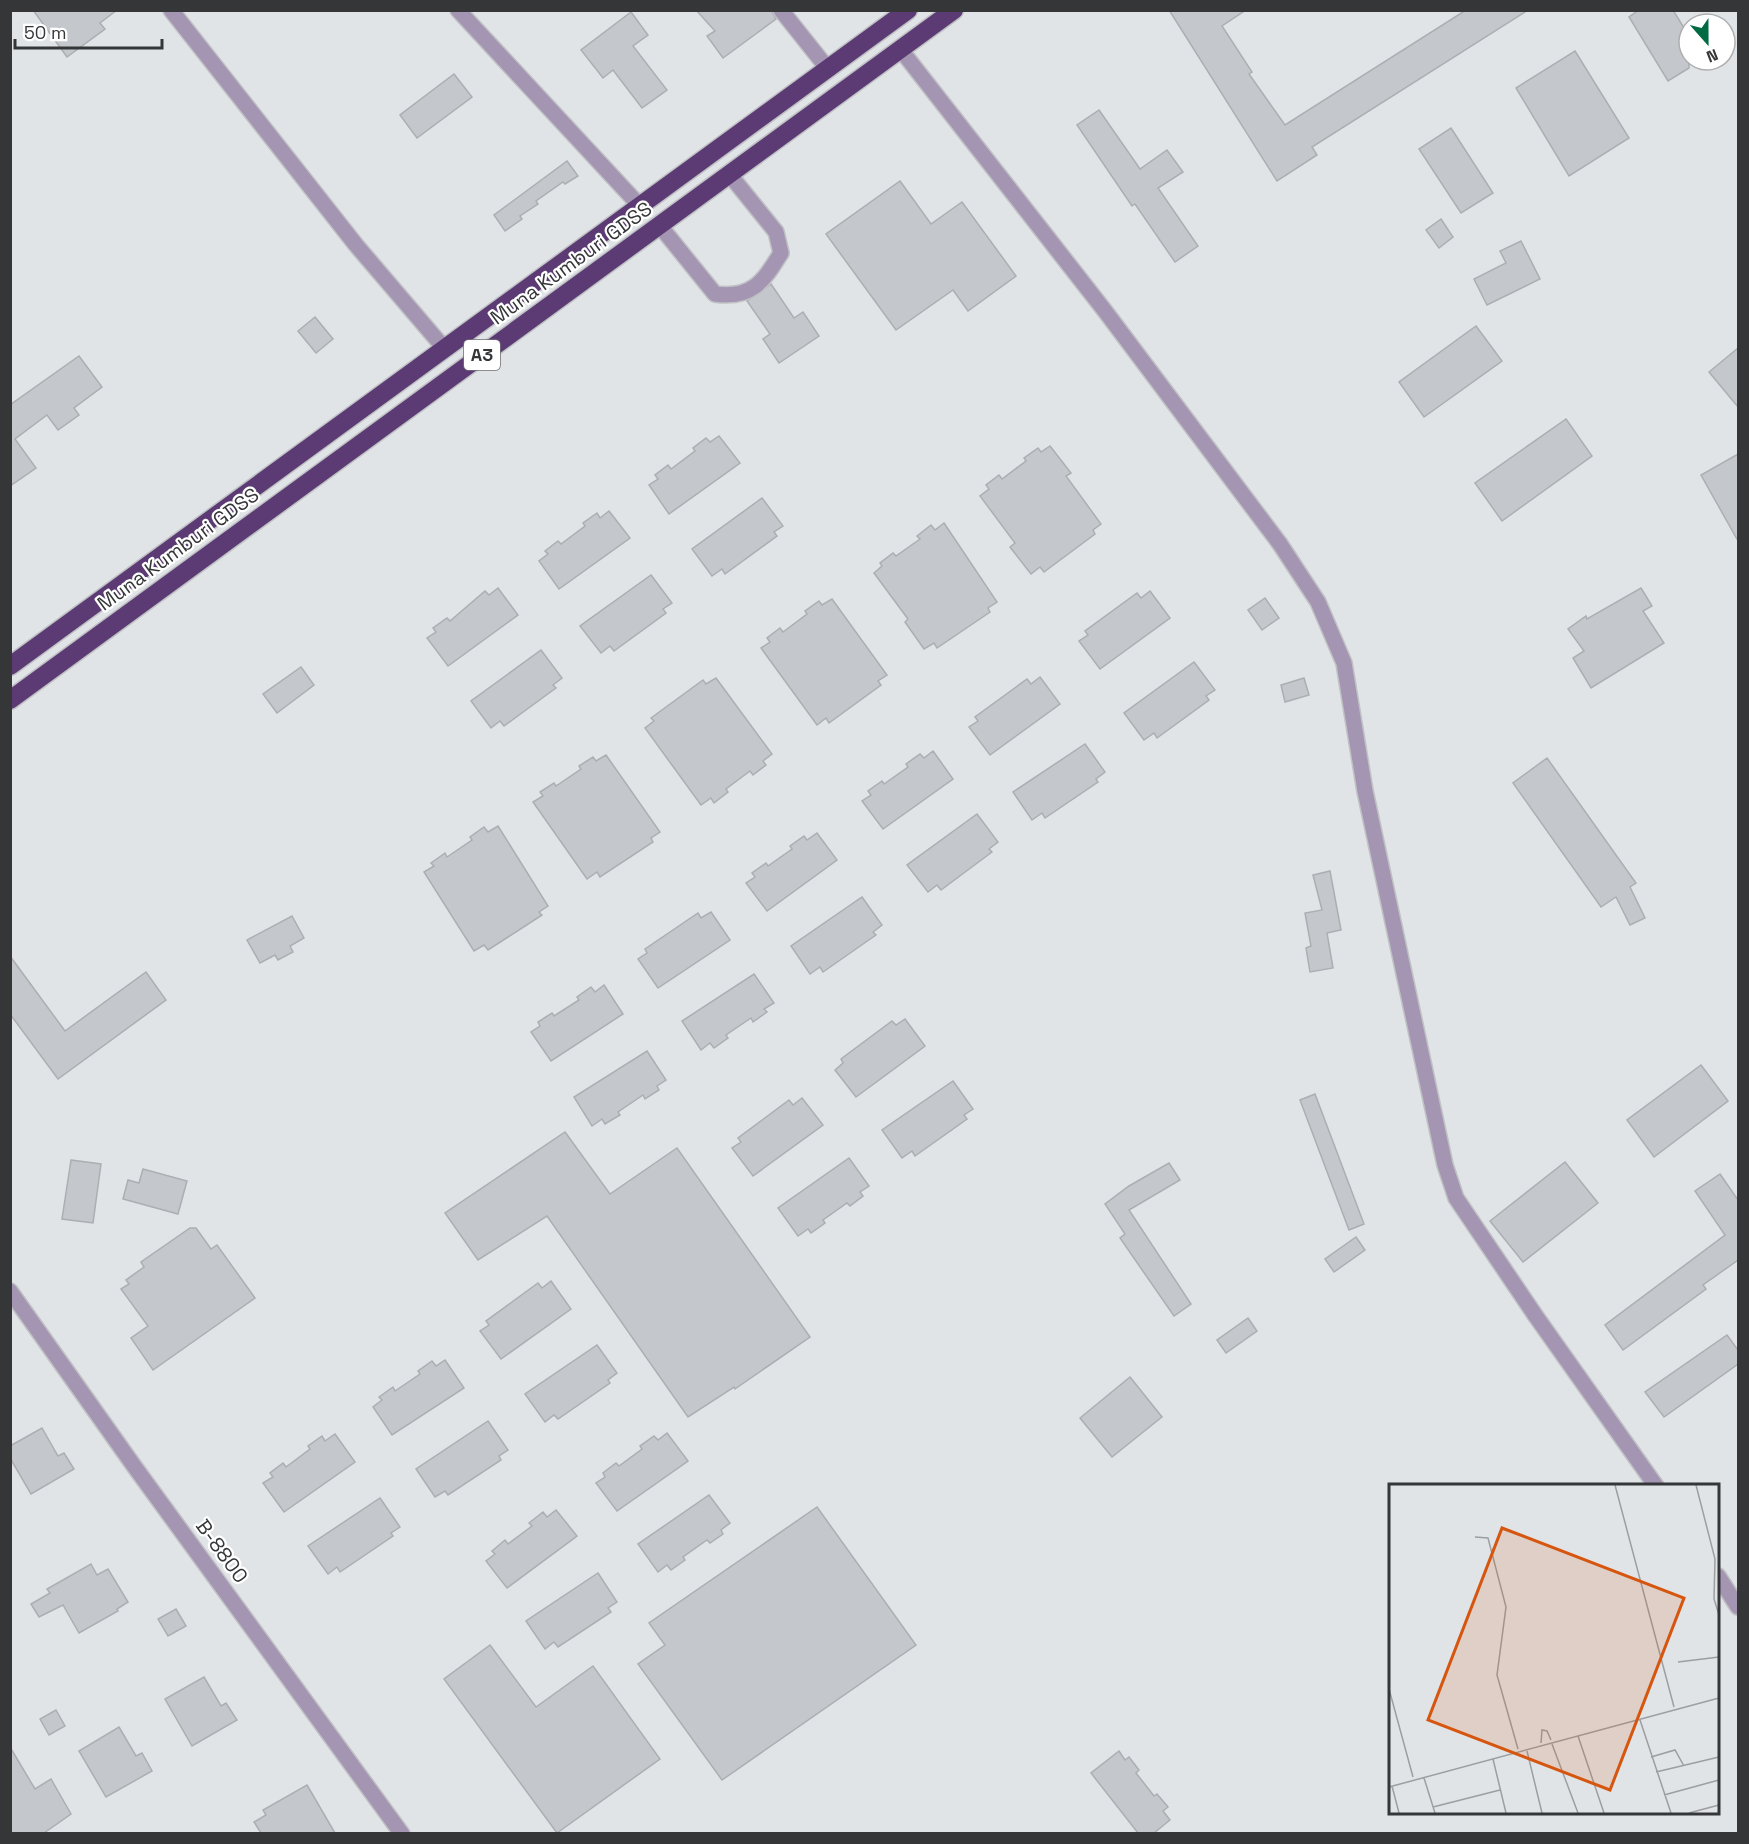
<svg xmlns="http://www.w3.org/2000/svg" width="1749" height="1844" font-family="'Space Grotesk',sans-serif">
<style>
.building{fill:#c4c7cb;stroke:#acaeb2;stroke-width:1.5}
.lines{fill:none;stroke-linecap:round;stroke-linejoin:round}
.street-casing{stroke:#bfc1c4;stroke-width:18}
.highway-casing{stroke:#bfc1c4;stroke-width:21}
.street{stroke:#a495b2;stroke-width:15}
.highway{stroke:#5c3b75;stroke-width:18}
.labels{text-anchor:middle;stroke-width:4.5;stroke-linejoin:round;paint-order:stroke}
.shield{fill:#fff;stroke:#727274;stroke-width:1.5}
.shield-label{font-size:18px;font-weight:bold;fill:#353638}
.street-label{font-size:20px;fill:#353638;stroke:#fff}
.inset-road{fill:none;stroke:#9c9ea1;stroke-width:1.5}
.view{fill:#d65610;fill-opacity:0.15;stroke:#d65610;stroke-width:3}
.inset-edge{fill:none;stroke:#353638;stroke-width:3}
</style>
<rect width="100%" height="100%" fill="#e1e4e7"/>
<g class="building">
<path d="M33,10H117L100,23L105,29L67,57Z"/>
<path d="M696,10H771L776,19L723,58L707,36L715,31Z"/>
<path d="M1169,10H1246L1222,26L1252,72L1249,74L1285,125L1466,10H1528L1312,147L1317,155L1277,181Z"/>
<path d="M1639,10H1673L1689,36V68L1668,81L1629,17Z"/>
<path d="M631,12L648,35L633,46L667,90L642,108L613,70L603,78L581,50Z"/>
<path d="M1575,51L1629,138L1569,176L1516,88Z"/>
<path d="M454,74L472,97L417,138L400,115Z"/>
<path d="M1099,110L1140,169L1167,150L1183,172L1158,188L1198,246L1175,262L1135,204L1132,206L1077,125Z"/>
<path d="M1451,128L1493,193L1461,213L1419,149Z"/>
<path d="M567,161L578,176L565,184L563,182L536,201L538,204L520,216L522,219L505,231L494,215Z"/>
<path d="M900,181L931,224L962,202L1016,276L968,311L953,290L896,330L826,234Z"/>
<path d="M1441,219L1453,237L1439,248L1426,230Z"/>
<path d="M1521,241L1540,279L1487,305L1474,279L1506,263L1500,251Z"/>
<path d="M771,284L794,318L803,312L819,336L779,363L763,339L770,334L747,301Z"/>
<path d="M315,317L333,339L316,353L298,331Z"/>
<path d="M1476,326L1502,361L1424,417L1399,382Z"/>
<path d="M1738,348V407L1709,372Z"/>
<path d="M79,356L102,387L74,408L79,415L58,430L47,415L15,439L36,468L10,486V405Z"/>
<path d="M1566,419L1592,456L1502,521L1475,483Z"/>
<path d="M719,436L740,463L669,514L649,485L658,479L655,475L668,465L671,469L695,451L693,448L706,438L710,442Z"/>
<path d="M1050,446L1071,473L1066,476L1101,524L1093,530L1095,534L1044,572L1040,567L1031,574L1010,547L1015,543L980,496L989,489L986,485L999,475L1002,479L1026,461L1024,458L1038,448L1041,452Z"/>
<path d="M1738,454V541L1701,475Z"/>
<path d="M762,498L783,526L774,532L777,536L725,574L722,569L712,576L692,549Z"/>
<path d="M609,511L630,538L559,589L539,561L548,554L545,551L558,541L561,544L585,526L583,523L597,513L600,518Z"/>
<path d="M944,523L997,602L988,608L990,612L937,648L934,643L924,649L905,622L908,619L874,573L882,566L880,563L893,553L896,556L920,539L917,536L931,525L935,530Z"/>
<path d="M651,575L672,603L663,609L666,613L614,651L610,646L601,653L580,626Z"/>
<path d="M498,588L518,615L448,666L427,638L436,632L433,628L447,618L450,621L485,591L489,595Z"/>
<path d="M1641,588L1652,606L1643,611L1664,643L1591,688L1573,658L1584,651L1568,629L1586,616L1587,619Z"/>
<path d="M1150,591L1170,618L1100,669L1079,641L1088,635L1085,631L1137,593L1141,598Z"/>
<path d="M1265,598L1279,618L1262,630L1248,610Z"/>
<path d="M832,599L887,675L878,681L881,685L829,723L826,718L817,725L761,648L770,642L767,638L780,628L783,632L807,614L805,611L819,601L822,605Z"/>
<path d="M541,650L562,678L553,685L556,688L504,726L500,721L491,728L471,701Z"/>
<path d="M1194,662L1215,690L1206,696L1209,700L1157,738L1154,733L1144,740L1124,713Z"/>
<path d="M301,667L314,685L277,713L263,694Z"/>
<path d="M1040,677L1060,704L990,755L969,727L978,721L975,717L1027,679L1031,684Z"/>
<path d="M716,678L772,754L763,761L766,765L753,775L750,771L726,789L728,792L714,803L711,798L701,805L645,728L654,721L651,718L703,680L706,684Z"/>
<path d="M1304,678L1309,695L1285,702L1281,685Z"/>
<path d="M1085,744L1105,772L1096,779L1098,782L1045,818L1042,813L1032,820L1013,792Z"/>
<path d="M933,751L953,779L883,829L862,801L871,795L868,791L882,781L884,784L908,767L906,764L920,754L924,758Z"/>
<path d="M606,755L660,832L651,838L653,842L600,877L597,872L587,879L533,802L543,796L540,792L554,783L556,786L581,769L579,766L593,757L596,761Z"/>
<path d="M1547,758L1636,883L1630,887L1645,918L1630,925L1616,897L1601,907L1513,783Z"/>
<path d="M977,814L998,842L989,849L992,852L941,890L937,885L928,892L907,865Z"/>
<path d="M498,826L548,906L539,912L542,915L488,950L484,945L474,951L424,872L434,866L431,863L445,853L447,857L472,840L470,837L484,827L488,832Z"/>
<path d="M817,833L837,860L767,911L746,883L755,877L752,873L766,863L768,866L792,849L790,846L804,836L807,840Z"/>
<path d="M1330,871L1341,930L1327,933L1333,968L1310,972L1306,948L1311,946L1305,913L1322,910L1313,875Z"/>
<path d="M862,897L882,925L873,932L876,935L823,972L820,967L810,974L791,946Z"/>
<path d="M711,912L730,940L658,988L638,959L647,953L645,949L698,913L701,918Z"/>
<path d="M292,916L304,938L290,946L293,952L278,960L275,955L260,963L247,940Z"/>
<path d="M10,956L65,1031L146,972L166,1000L58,1079L10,1014Z"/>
<path d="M754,974L774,1003L764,1009L767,1012L753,1022L751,1018L726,1035L728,1038L714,1048L710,1043L701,1050L682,1021Z"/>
<path d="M604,985L623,1014L551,1061L531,1032L540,1026L538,1022L552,1013L554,1016L579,1000L577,997L591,987L595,992Z"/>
<path d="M905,1019L925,1046L856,1097L835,1070L843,1063L841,1059L892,1021L896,1025Z"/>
<path d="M647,1051L666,1080L657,1086L659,1090L645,1099L643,1095L618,1112L620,1115L605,1124L602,1119L592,1126L574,1097Z"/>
<path d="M1701,1065L1728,1101L1654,1157L1627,1120Z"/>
<path d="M953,1081L973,1109L964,1115L967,1119L915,1156L912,1151L902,1158L882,1130Z"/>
<path d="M1315,1094L1364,1224L1349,1230L1300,1100Z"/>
<path d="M802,1098L823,1125L753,1176L732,1148L741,1142L738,1138L789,1100L793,1105Z"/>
<path d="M565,1132L610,1194L677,1148L810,1337L735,1389L734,1387L688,1417L547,1216L478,1260L445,1213Z"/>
<path d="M849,1158L869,1186L860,1192L863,1196L850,1206L847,1203L823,1220L825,1223L811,1233L808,1229L798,1236L778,1208Z"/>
<path d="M71,1160L101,1164L93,1223L62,1219Z"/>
<path d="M1565,1162L1598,1203L1523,1262L1490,1221Z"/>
<path d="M1169,1163L1180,1180L1129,1210L1191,1304L1174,1316L1120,1238L1125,1234L1105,1204L1129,1186Z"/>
<path d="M143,1169L187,1181L178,1214L123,1199L128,1180L139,1183Z"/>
<path d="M1720,1174L1738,1200V1260L1703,1285L1706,1289L1623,1350L1605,1325L1725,1235L1695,1191Z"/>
<path d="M190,1228H196L211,1249L217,1245L255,1298L153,1370L131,1338L148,1326L121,1289L129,1284L126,1280L144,1267L141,1262Z"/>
<path d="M1356,1237L1365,1250L1334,1272L1325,1259Z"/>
<path d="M551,1281L571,1309L501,1359L480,1331L489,1325L486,1321L538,1283L542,1288Z"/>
<path d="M1248,1318L1257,1331L1226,1353L1217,1340Z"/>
<path d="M1727,1335L1738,1350V1364L1664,1417L1645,1392Z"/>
<path d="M597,1345L617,1373L608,1380L610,1383L558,1419L554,1415L545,1422L525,1394Z"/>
<path d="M445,1360L464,1388L392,1435L373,1407L382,1400L379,1397L393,1387L395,1391L420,1374L418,1371L432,1361L436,1366Z"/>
<path d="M1130,1377L1162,1417L1112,1457L1080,1418Z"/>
<path d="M488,1421L508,1450L499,1456L501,1460L448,1495L445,1491L435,1497L416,1469Z"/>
<path d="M42,1428L58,1456L64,1453L74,1469L31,1494L10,1458V1446Z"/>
<path d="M667,1433L688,1461L617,1511L596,1483L605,1477L603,1473L616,1463L619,1466L642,1449L640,1446L654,1436L658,1440Z"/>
<path d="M335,1434L355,1462L284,1512L263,1483L273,1477L270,1473L283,1463L286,1467L310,1449L308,1446L322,1436L325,1441Z"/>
<path d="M709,1495L730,1523L721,1530L723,1534L710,1543L707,1540L683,1557L685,1560L671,1570L667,1565L658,1572L638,1544Z"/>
<path d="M380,1498L400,1527L391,1533L393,1536L340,1572L337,1567L328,1574L308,1546Z"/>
<path d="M817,1507L916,1645L722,1780L638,1664L665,1645L649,1623Z"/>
<path d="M556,1510L577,1536L507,1588L486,1561L495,1554L492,1551L505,1540L508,1544L532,1526L529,1523L543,1512L547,1517Z"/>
<path d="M91,1564L97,1575L108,1569L128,1602L117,1609L118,1611L79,1633L63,1605L39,1617L31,1604L50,1593L47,1589Z"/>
<path d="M598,1573L617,1602L608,1608L611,1612L558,1647L554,1642L545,1649L526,1621Z"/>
<path d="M176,1609L186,1626L168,1636L158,1619Z"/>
<path d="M490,1645L536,1707L593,1666L660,1759L557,1833L444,1679Z"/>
<path d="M204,1677L221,1706L226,1703L237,1720L192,1746L165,1699Z"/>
<path d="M56,1710L65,1726L49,1735L40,1719Z"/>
<path d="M119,1727L136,1756L142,1753L152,1771L106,1797L79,1751Z"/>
<path d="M10,1747L35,1789L51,1779L71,1814L44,1833H10Z"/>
<path d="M1119,1751L1125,1760L1129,1757L1139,1770L1136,1773L1154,1796L1157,1794L1168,1807L1163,1811L1170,1820L1154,1833H1138L1091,1773Z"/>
<path d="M307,1785L335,1833H261L254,1822L266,1815L263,1810Z"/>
</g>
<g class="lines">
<defs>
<g id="street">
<path d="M171,10L356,245L444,348"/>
<path d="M458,10L639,205"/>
<path d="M781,10L828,69"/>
<path d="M901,50L1105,311L1280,544L1318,602L1344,663L1365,791L1445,1165L1456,1198L1535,1315L1656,1486"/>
<path d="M660,226L715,294C752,299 763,282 781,253L776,232L730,175"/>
<path d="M10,1291L134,1466L402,1834"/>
<path d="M1718,1576L1738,1607"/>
</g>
<g id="highway">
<path d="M10,666L908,10"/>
<path d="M10,700L954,10"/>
</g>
</defs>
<use href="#street" class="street-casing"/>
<use href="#highway" class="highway-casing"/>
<use href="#street" class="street"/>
<use href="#highway" class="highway"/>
</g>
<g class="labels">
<rect class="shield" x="464" y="340" width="36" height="30" rx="4.5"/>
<g class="shield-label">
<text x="482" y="361">A3</text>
</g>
<g class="street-label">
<text transform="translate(571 263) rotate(-36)" y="7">Muna Kumburi GDSS</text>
<text transform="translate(178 549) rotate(-36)" y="7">Muna Kumburi GDSS</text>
<text transform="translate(222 1551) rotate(54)" y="7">B-8800</text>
</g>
</g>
<g transform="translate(1389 1484)">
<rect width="330" height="330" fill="#e1e4e7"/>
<path class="inset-road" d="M226,1L285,223M307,1L326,75L325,115L330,131M86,53L99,54L117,123L108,191L129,265M289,178L330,173M0,205L24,293M251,236L282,329M189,252L215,329M152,259L153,246L158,247L162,256M163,260L189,329M138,267L153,329M262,273L286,266L295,282M104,275L117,329M267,288L330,273M35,294L46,329M3,302L10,329M0,303L330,214M275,311L330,296M44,323L111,306M300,329L330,321"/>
<path class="view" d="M113,44L295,114L221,306L39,236Z"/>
<rect width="330" height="330" class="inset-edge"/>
</g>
<rect width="1749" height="1844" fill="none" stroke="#353638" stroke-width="24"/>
<g transform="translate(1707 42) rotate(159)"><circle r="28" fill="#ffffff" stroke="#aeafaf" stroke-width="1.5"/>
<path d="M0-4.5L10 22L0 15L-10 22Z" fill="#006b42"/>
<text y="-9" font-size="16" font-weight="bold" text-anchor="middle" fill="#353638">N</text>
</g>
<path d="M15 39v9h147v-9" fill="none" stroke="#353638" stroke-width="3"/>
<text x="24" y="39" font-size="18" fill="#353638" stroke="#ffffff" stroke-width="4.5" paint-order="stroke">50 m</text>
</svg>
